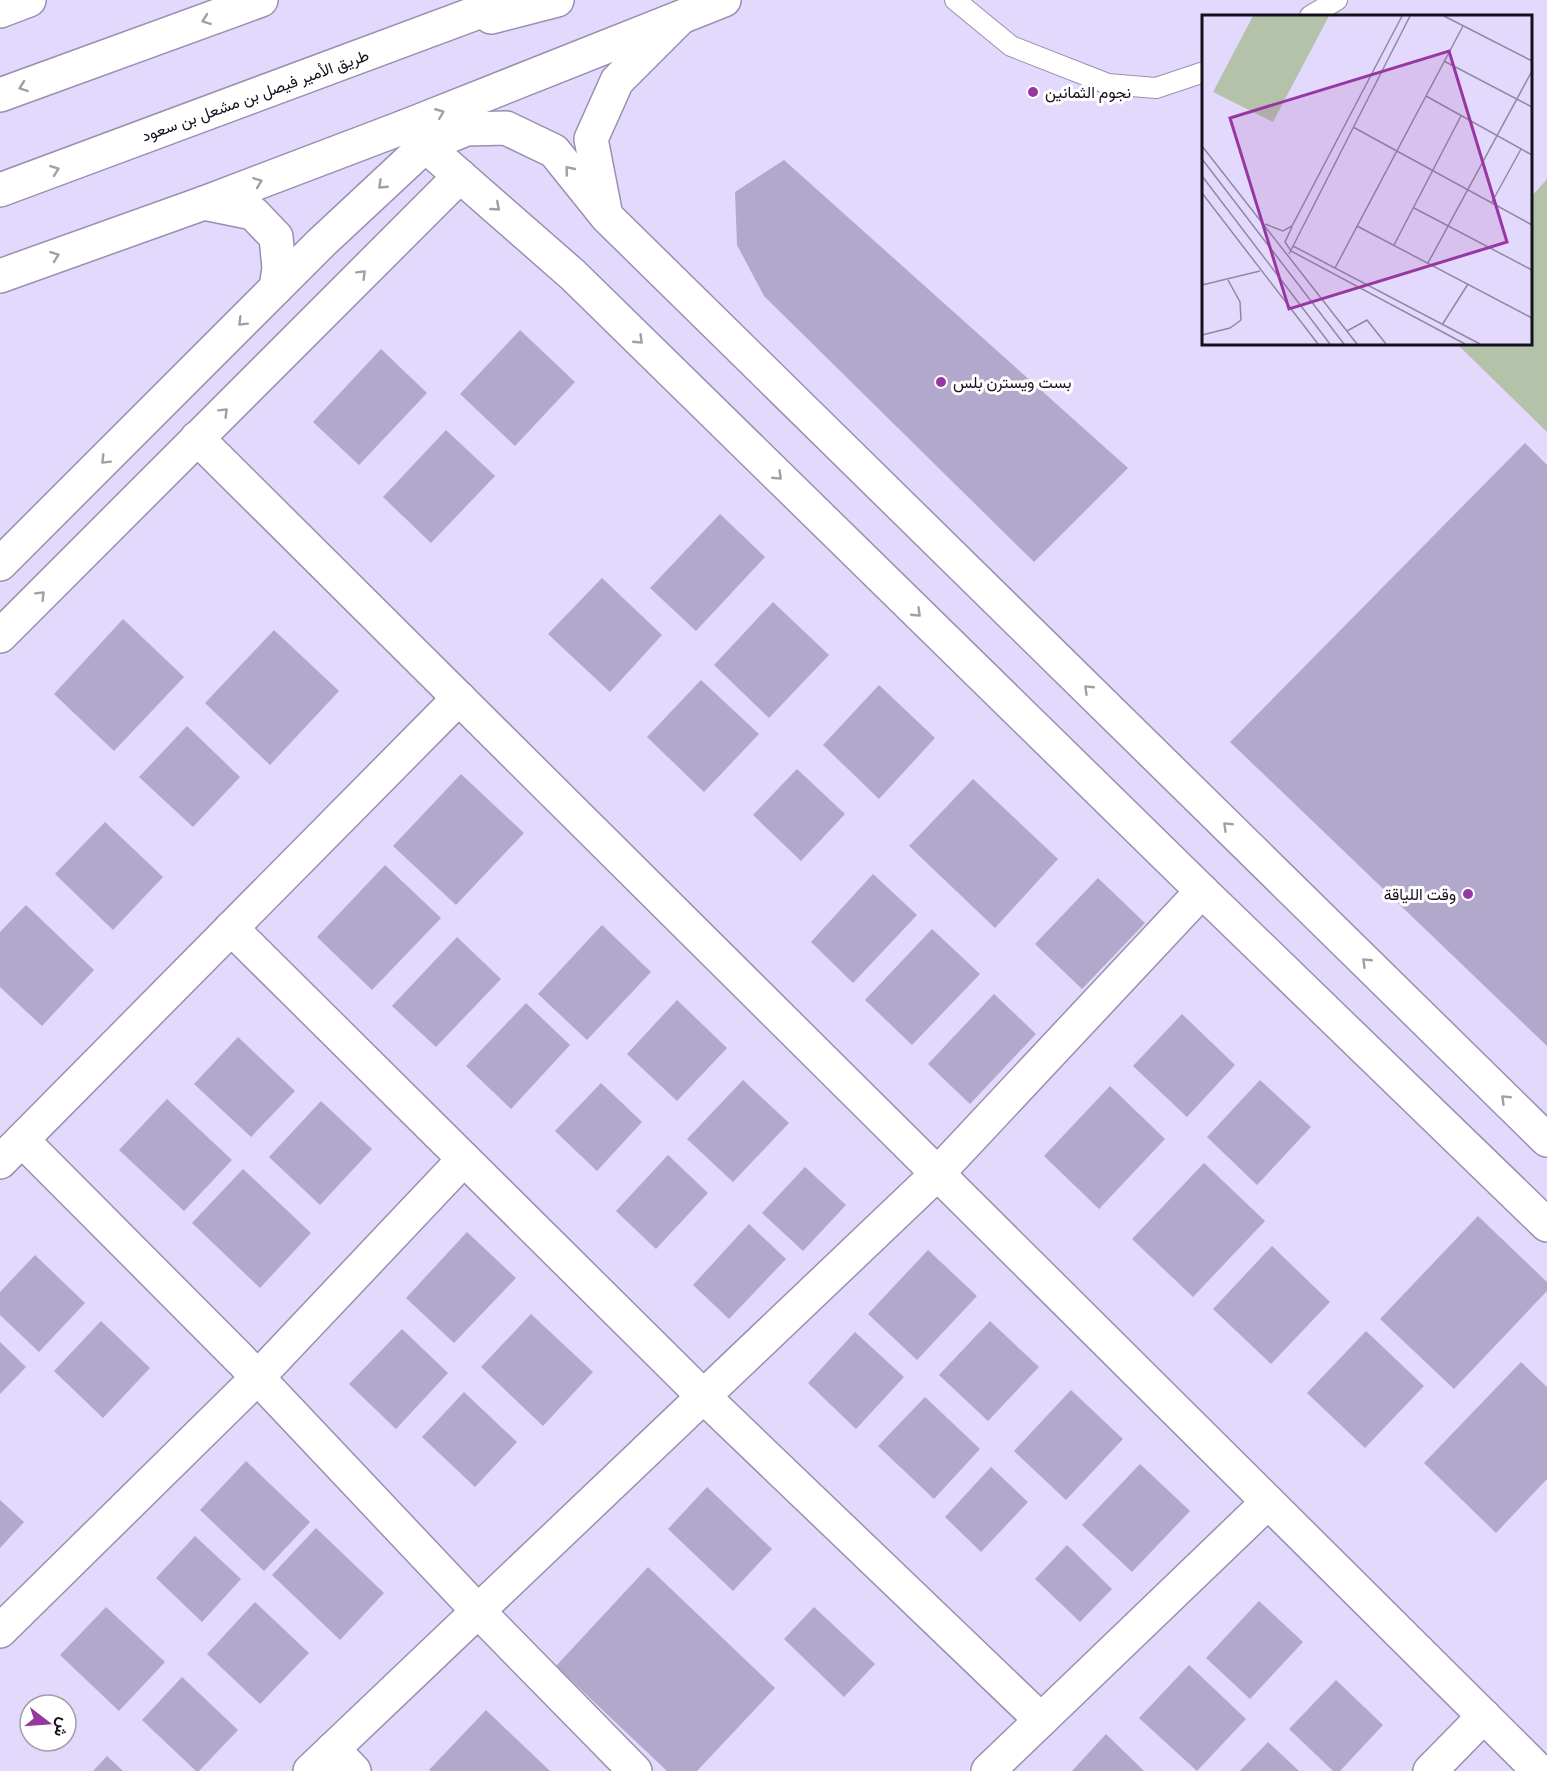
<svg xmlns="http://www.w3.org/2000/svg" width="1547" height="1771" font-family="'Golos Text',Vazirmatn,sans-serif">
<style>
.green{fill:#b5c2aa}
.building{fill:#b2a8cb}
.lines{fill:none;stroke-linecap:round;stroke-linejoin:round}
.lane-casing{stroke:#998fb0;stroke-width:22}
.street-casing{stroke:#998fb0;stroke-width:36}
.secondary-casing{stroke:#998fb0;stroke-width:36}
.primary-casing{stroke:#998fb0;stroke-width:36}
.lane{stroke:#fff;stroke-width:20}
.street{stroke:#fff;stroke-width:33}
.secondary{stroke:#fff;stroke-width:33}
.primary{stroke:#fff;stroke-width:33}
.oneway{stroke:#a19fa4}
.poi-dot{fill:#9738a1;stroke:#fff;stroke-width:2}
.labels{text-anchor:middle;stroke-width:6;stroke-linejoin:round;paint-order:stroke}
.poi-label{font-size:16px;fill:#14101c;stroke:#fff;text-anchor:start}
.street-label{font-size:16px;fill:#14101c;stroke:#fff}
.inset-road{fill:none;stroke:#9089a3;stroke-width:1.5}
.view{fill:#9738a1;fill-opacity:0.15;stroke:#9738a1;stroke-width:3}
.inset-edge{fill:none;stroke:#14101c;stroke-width:3}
</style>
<rect width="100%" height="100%" fill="#e3d9fd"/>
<path class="green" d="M1547,179V432L1457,344H1530L1531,197Z"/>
<g class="building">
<path d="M784,160L1128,468L1034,562L764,296L737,245L735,192Z"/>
<path d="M520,330L575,382L515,446L460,394Z"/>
<path d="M381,349L427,393L359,465L313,422Z"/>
<path d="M446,430L495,476L431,543L383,497Z"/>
<path d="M1525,443L1547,465V1046L1230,742Z"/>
<path d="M720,514L765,557L696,631L650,588Z"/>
<path d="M602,578L662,635L610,692L548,634Z"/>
<path d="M773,602L829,655L769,718L714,665Z"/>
<path d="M123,619L184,677L114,751L54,694Z"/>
<path d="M274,630L339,691L270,765L205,703Z"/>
<path d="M701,680L759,734L704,792L647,737Z"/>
<path d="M879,685L935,738L879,799L823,745Z"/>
<path d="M187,726L240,777L193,827L139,777Z"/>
<path d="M797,769L845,814L801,861L753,815Z"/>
<path d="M461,774L524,833L456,905L393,846Z"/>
<path d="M973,779L1058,859L995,928L909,846Z"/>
<path d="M105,822L163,877L113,930L55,874Z"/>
<path d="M385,865L441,918L372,990L317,937Z"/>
<path d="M873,874L917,915L853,983L811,942Z"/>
<path d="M1098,878L1145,923L1082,989L1035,944Z"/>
<path d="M26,905L94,970L42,1026L0,987V932Z"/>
<path d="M602,925L651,972L587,1040L538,994Z"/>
<path d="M932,929L980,974L912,1045L865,1000Z"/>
<path d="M457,937L501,979L436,1047L392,1006Z"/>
<path d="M994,994L1036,1034L970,1104L928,1064Z"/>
<path d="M677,1000L727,1048L677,1101L627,1054Z"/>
<path d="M526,1003L570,1045L511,1109L466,1066Z"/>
<path d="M1182,1014L1235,1065L1187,1117L1133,1066Z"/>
<path d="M238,1037L295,1091L251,1137L194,1084Z"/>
<path d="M743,1080L789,1123L733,1182L687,1139Z"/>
<path d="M1260,1080L1311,1127L1257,1185L1207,1137Z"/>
<path d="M601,1083L642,1122L597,1171L555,1131Z"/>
<path d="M1110,1086L1165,1139L1099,1209L1044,1156Z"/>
<path d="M167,1099L232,1160L184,1211L119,1150Z"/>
<path d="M321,1101L372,1149L320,1205L269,1157Z"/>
<path d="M668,1155L708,1193L656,1249L616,1211Z"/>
<path d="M1204,1163L1265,1221L1193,1297L1132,1239Z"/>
<path d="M805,1167L846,1205L803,1251L762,1213Z"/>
<path d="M243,1169L311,1233L260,1288L192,1223Z"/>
<path d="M1478,1216L1547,1282V1291L1454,1389L1380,1319Z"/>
<path d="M749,1224L786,1259L729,1319L693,1285Z"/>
<path d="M467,1232L516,1278L454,1343L406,1298Z"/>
<path d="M1272,1246L1330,1302L1271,1364L1213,1309Z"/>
<path d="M928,1250L977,1296L917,1360L868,1314Z"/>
<path d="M35,1255L85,1303L39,1352L0,1315V1292Z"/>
<path d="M531,1314L593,1372L543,1426L481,1367Z"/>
<path d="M101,1321L150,1368L103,1418L54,1371Z"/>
<path d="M990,1321L1039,1367L988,1421L939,1375Z"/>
<path d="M402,1329L448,1373L396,1429L349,1384Z"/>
<path d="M1366,1331L1424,1386L1365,1448L1307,1393Z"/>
<path d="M855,1332L904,1377L856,1429L808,1383Z"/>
<path d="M0,1342L26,1367L0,1394Z"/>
<path d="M1521,1362L1547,1387V1479L1496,1533L1424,1463Z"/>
<path d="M1071,1390L1123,1439L1066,1500L1014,1451Z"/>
<path d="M464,1392L517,1442L475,1487L422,1437Z"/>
<path d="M925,1397L980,1449L934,1499L878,1446Z"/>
<path d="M246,1461L310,1522L264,1571L200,1510Z"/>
<path d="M1140,1464L1190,1511L1132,1572L1082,1525Z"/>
<path d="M991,1467L1028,1502L981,1552L945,1517Z"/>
<path d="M707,1487L772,1549L733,1591L668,1529Z"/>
<path d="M0,1500L24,1522L0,1548Z"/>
<path d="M316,1528L384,1593L340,1640L272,1575Z"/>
<path d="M195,1536L241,1579L202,1622L156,1578Z"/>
<path d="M1067,1545L1112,1589L1080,1622L1035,1579Z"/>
<path d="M648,1567L775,1688L697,1771H667L556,1666Z"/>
<path d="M1259,1601L1303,1642L1250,1699L1206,1658Z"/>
<path d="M255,1602L309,1653L260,1704L207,1654Z"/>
<path d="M106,1607L165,1662L119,1711L60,1655Z"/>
<path d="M814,1607L875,1664L844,1697L784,1639Z"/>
<path d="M1189,1665L1246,1719L1197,1771L1139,1718Z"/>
<path d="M182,1677L238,1730L199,1771H196L142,1720Z"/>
<path d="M1336,1680L1383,1725L1340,1771H1333L1289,1729Z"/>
<path d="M486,1710L550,1771H431L429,1770Z"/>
<path d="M1106,1734L1144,1771H1072Z"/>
<path d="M1268,1742L1299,1771H1240Z"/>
<path d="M107,1756L123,1771H93Z"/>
</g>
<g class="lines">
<defs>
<g id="lane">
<path d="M955,0L1011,46L1108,84L1156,88L1204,72"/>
<path d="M1310,16L1337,0"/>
</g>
<g id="street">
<path d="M197,438L1539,1771"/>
<path d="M231,928L703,1396L1041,1720"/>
<path d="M22,1140L242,1361L478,1611L635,1771"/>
<path d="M0,1162L459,698"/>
<path d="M0,1631L257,1378L464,1159"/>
<path d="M333,1749L354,1771"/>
<path d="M310,1771L937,1174L1202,891"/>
<path d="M988,1771L1268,1502"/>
<path d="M1430,1771L1484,1716"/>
</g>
<g id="secondary">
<path d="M0,11L29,0"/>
<path d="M680,18L617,81L591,139L606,216L1547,1140"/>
<path d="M404,127L573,275L1202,891L1547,1225"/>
<path d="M204,203L253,213L276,237L279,268L276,288"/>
<path d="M0,276L204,203L404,127L724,0"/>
<path d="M0,564L321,243L425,146L466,129L506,128L554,151L603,212"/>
<path d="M0,636L460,176"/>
</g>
<g id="primary">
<path d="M491,17L557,0"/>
<path d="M0,95L261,0"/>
<path d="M0,190L511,0"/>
</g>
</defs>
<use href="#lane" class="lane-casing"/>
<use href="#street" class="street-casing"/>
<use href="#secondary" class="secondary-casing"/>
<use href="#primary" class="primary-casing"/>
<use href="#lane" class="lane"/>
<use href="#street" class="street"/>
<use href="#secondary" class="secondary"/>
<use href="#primary" class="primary"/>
</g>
<defs><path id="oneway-chevron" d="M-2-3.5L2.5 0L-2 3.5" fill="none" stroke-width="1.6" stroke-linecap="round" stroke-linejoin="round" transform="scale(1.5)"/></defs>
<g class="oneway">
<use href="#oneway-chevron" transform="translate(206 20) rotate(160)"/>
<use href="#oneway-chevron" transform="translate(23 87) rotate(160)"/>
<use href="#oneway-chevron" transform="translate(440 113) rotate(-22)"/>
<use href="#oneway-chevron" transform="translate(55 170) rotate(-20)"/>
<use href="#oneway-chevron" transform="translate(569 170) rotate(-129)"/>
<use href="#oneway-chevron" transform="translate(258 182) rotate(-21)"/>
<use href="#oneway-chevron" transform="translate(382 185) rotate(137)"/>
<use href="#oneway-chevron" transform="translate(496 207) rotate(41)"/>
<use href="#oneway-chevron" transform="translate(55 256) rotate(-20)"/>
<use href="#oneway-chevron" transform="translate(362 274) rotate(-45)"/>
<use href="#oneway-chevron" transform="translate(242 322) rotate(135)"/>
<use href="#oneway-chevron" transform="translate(639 340) rotate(44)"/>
<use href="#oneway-chevron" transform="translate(224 412) rotate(-45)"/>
<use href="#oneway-chevron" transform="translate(105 460) rotate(135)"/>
<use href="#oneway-chevron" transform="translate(778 476) rotate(44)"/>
<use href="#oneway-chevron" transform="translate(41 595) rotate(-45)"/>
<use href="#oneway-chevron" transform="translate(917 613) rotate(44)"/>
<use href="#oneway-chevron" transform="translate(1088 689) rotate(-136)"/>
<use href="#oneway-chevron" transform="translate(1227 826) rotate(-136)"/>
<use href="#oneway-chevron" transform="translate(1366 962) rotate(-136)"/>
<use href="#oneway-chevron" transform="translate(1505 1099) rotate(-136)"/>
</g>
<g class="poi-dot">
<circle cx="1033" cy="92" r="6"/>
<circle cx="941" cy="382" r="6"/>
<circle cx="1468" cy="894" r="6"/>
</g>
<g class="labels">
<g class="poi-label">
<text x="1045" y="98">نجوم الثمانين</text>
<text x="953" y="388">بست ويسترن بلس</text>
<text x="1456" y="900" text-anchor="end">وقت اللياقة</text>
</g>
<g class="street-label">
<text transform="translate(255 95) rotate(-20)" y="6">طريق الأمير فيصل بن مشعل بن سعود</text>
</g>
</g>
<g transform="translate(1202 15)">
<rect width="330" height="330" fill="#e3d9fd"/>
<path d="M51,1H127L71,107L11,77Z" fill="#b5c2aa"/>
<path class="inset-road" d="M242,1L330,46M242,46L330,92M224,81L330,140M151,112L330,210M0,131L155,329M0,144L142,329M0,161L128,329M0,178L116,329M290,187L319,134M212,193L330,255M63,209L81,216L90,211L200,1M155,211L330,303M90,212L83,227L89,236L263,329M192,230L259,101M91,231L278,329M87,239L208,1M226,248L330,56M133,253L261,11M0,270L58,256M240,310L266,269M145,316L165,305L184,329M0,320L28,313L39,305L38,287L26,265"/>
<path class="view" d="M247,36L305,227L87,294L28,103Z"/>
<rect width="330" height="330" class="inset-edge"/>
</g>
<g transform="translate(48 1723) rotate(107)"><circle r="28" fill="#ffffff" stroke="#a19fa4" stroke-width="1.5"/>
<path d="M0-4.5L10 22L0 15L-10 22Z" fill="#9738a1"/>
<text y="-9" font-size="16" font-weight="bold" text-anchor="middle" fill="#14101c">ش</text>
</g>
</svg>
